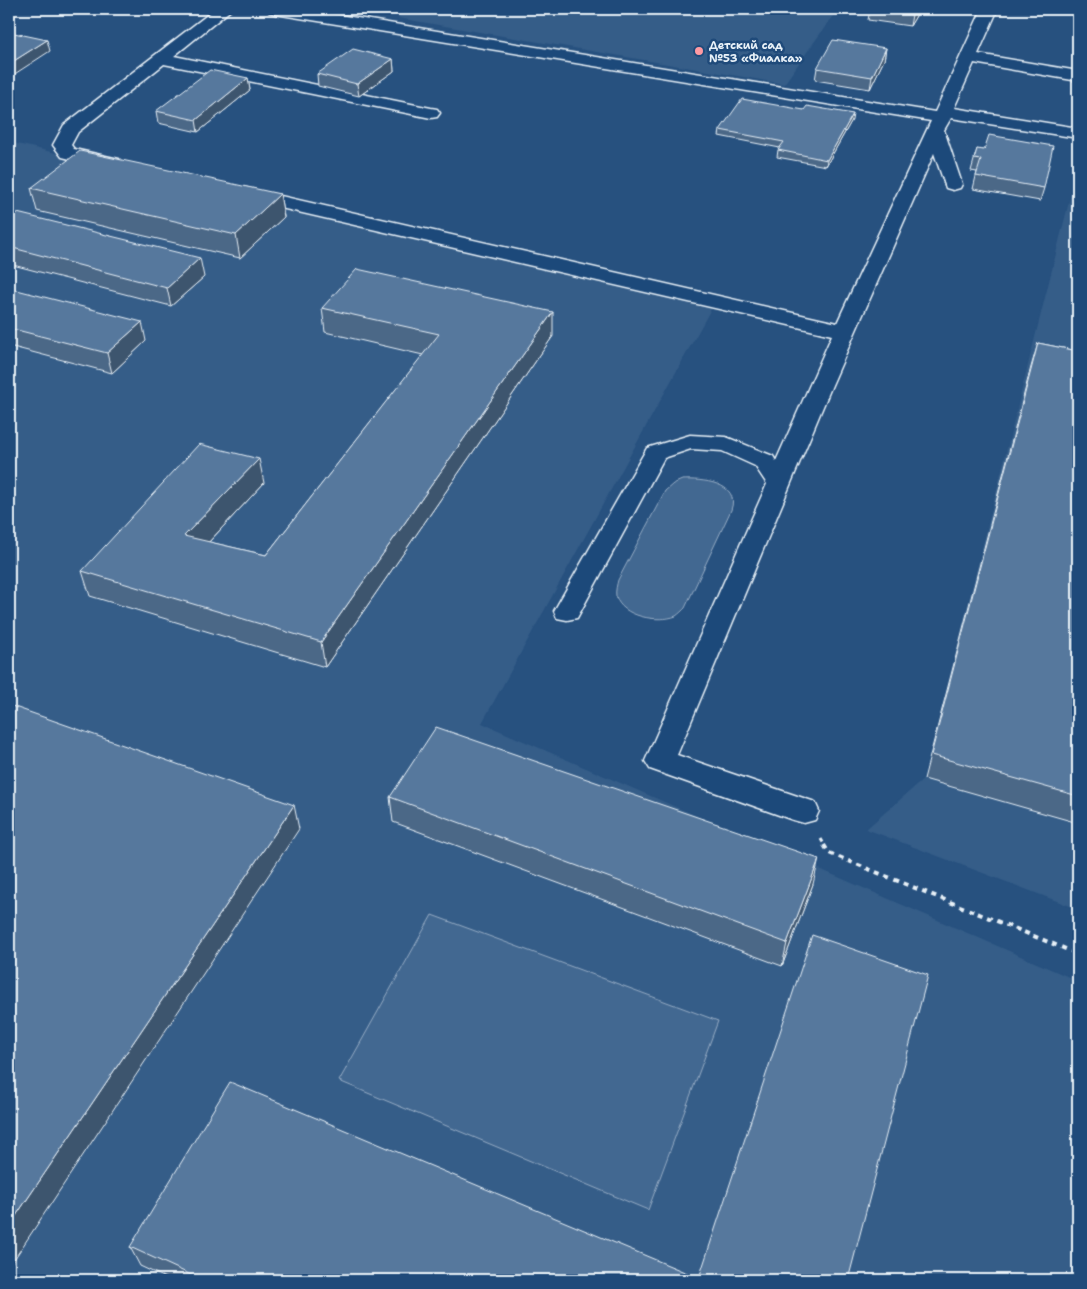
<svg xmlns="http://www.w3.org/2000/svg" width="1087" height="1289" font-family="'Shantell Sans',sans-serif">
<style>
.built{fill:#355d88}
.green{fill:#436891;stroke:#96acc4}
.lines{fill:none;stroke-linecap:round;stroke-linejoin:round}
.minor-casing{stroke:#e8f1f8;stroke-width:3}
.path-far1{stroke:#e8f1f8;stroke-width:3;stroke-dasharray:4 4;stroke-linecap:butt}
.path{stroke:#e8f1f8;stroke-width:4;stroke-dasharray:5 5;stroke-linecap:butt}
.minor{fill:#1f4a7a;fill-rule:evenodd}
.wall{fill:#4b6787;stroke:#e8f1f8}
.shaded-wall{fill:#3d546e;stroke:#e8f1f8}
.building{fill:#57789d;stroke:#e8f1f8}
.poi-dot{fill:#ff9aa2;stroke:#1f4a7a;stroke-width:2}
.labels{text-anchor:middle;stroke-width:5;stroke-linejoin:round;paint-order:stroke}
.far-poi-label{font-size:11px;font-weight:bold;fill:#e8f1f8;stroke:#1f4a7a;text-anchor:start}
</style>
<rect width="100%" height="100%" fill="#27517f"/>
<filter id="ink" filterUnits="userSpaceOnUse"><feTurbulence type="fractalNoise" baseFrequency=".02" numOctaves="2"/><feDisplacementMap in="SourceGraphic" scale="10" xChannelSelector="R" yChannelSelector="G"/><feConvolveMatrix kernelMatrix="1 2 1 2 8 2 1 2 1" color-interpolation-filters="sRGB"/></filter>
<g filter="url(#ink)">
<g class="built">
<path d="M408,9H838L784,84L398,18Z"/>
<path d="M9,142L712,307L482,723L1078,981V1280H9Z"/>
<path d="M1078,166V909L866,829L924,779Z"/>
</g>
<g class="green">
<path d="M682,480C701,479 741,482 731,510L685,608C683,610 679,614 676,616C659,623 621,617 616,596C615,591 617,584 618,580L665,491L673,484Z"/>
<path d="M432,915L718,1021L648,1210L339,1081Z"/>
</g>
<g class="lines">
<defs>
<g id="minor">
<path d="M215,9H232L174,56L431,108L437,109L440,113L437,117L431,118L164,64L78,132L71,145L74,149L119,159L121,163L119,167L112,169L62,157L53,145L64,125Z"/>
<path d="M267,9H302L935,112L982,9H998L978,54L1078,71V81L974,63L954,108L1078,128V138L951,118L944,130L962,184L960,188L953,190L946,188L934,153L832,385L677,755L815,802L819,811L815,820L804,823L793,820L650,769L645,761L767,484L755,466L722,451L691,449L664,458L577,618L567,620L557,618L554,611L647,448L690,435L726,437L773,456L776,461L832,335L246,200L239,198L236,194L239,190L246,188L837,323L931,121L275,14L269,12Z"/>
</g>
</defs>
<use href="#minor" class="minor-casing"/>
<path class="path-far1" d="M821,839L825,846"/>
<path class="path" d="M824,845L829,853L1078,954"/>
<use href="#minor" class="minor"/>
</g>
<g class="wall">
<path d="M666,9H688L684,12Z"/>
<path d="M870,9H920L910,26L868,20Z"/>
<path d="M886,48L884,60L870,89L815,80L817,68Z"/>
<path d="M393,59L394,71L359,96L318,86L317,74Z"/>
<path d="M248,78L250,90L198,132L158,123L156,111Z"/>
<path d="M804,110L852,120L826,166L777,157L778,150L780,148L719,136L720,130Z"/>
<path d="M977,149L1044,188L1040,201L973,189L977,172L971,171Z"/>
<path d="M31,188L280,194L284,217L240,258L37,211Z"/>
<path d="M9,211L204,277L171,306L9,264Z"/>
<path d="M9,288L146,341L112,373L9,346Z"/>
<path d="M322,308L553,336L325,667L90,596L82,571L264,483L209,542L266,555L423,355L325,332Z"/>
<path d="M1038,343L1078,351V823L924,779L1031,367Z"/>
<path d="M390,797L813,884L782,966L393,822Z"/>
<path d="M130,1247L699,1278L848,1280H170L140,1266Z"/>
</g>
<g class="shaded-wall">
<path d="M916,9H920L910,26L912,15Z"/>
<path d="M47,40L50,51L10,77L9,74V64Z"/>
<path d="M886,48L884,60L870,89L872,77Z"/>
<path d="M393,59L394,71L359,96L357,84Z"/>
<path d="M248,78L250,90L198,132L196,120Z"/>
<path d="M853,114L852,120L826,166L827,160Z"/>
<path d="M280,194L284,217L240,258L236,235Z"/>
<path d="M200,258L204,277L171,306L167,288Z"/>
<path d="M553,312V336L325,667L321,642Z"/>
<path d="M142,322L146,341L112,373L107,353Z"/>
<path d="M259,459L264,483L191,561L184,536Z"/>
<path d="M294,805L299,829L9,1267V1226Z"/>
<path d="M819,859L813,884L782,966L787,943Z"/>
</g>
<g class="building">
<path d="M874,9H916L912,15Z"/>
<path d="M14,33L47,40L9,64V37Z"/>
<path d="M833,40L886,48L872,77L817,68Z"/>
<path d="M353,49L393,59L357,84L317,74Z"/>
<path d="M210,70L248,78L196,120L156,111Z"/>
<path d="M742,99L804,110L807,106L853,114L827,160L778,150L784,142L720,130Z"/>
<path d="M989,135L1053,146L1044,188L976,176L981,160L974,159L977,149L984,150Z"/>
<path d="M80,151L280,194L236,235L31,188Z"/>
<path d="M9,211L200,258L167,288L9,247Z"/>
<path d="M357,269L553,312L321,642L82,571L199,444L259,459L184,536L266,555L439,334L322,308Z"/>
<path d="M9,288L142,322L107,353L9,328Z"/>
<path d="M1038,343L1078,351V796L931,755Z"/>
<path d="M9,705L294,805L9,1226Z"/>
<path d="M436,727L819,859L787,943L390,797Z"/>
<path d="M812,935L928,975L848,1280H202L130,1247L230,1082L699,1278Z"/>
</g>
</g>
<circle class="poi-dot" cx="699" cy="51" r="5"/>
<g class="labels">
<g class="far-poi-label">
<text x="709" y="49">Детский сад<tspan x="709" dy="13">№53 «Фиалка»</tspan></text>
</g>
</g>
<rect width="1087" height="1289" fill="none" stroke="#1f4a7a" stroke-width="30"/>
<rect x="15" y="15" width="1057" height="1259" fill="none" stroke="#e8f1f8" stroke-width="2" filter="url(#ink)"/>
</svg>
